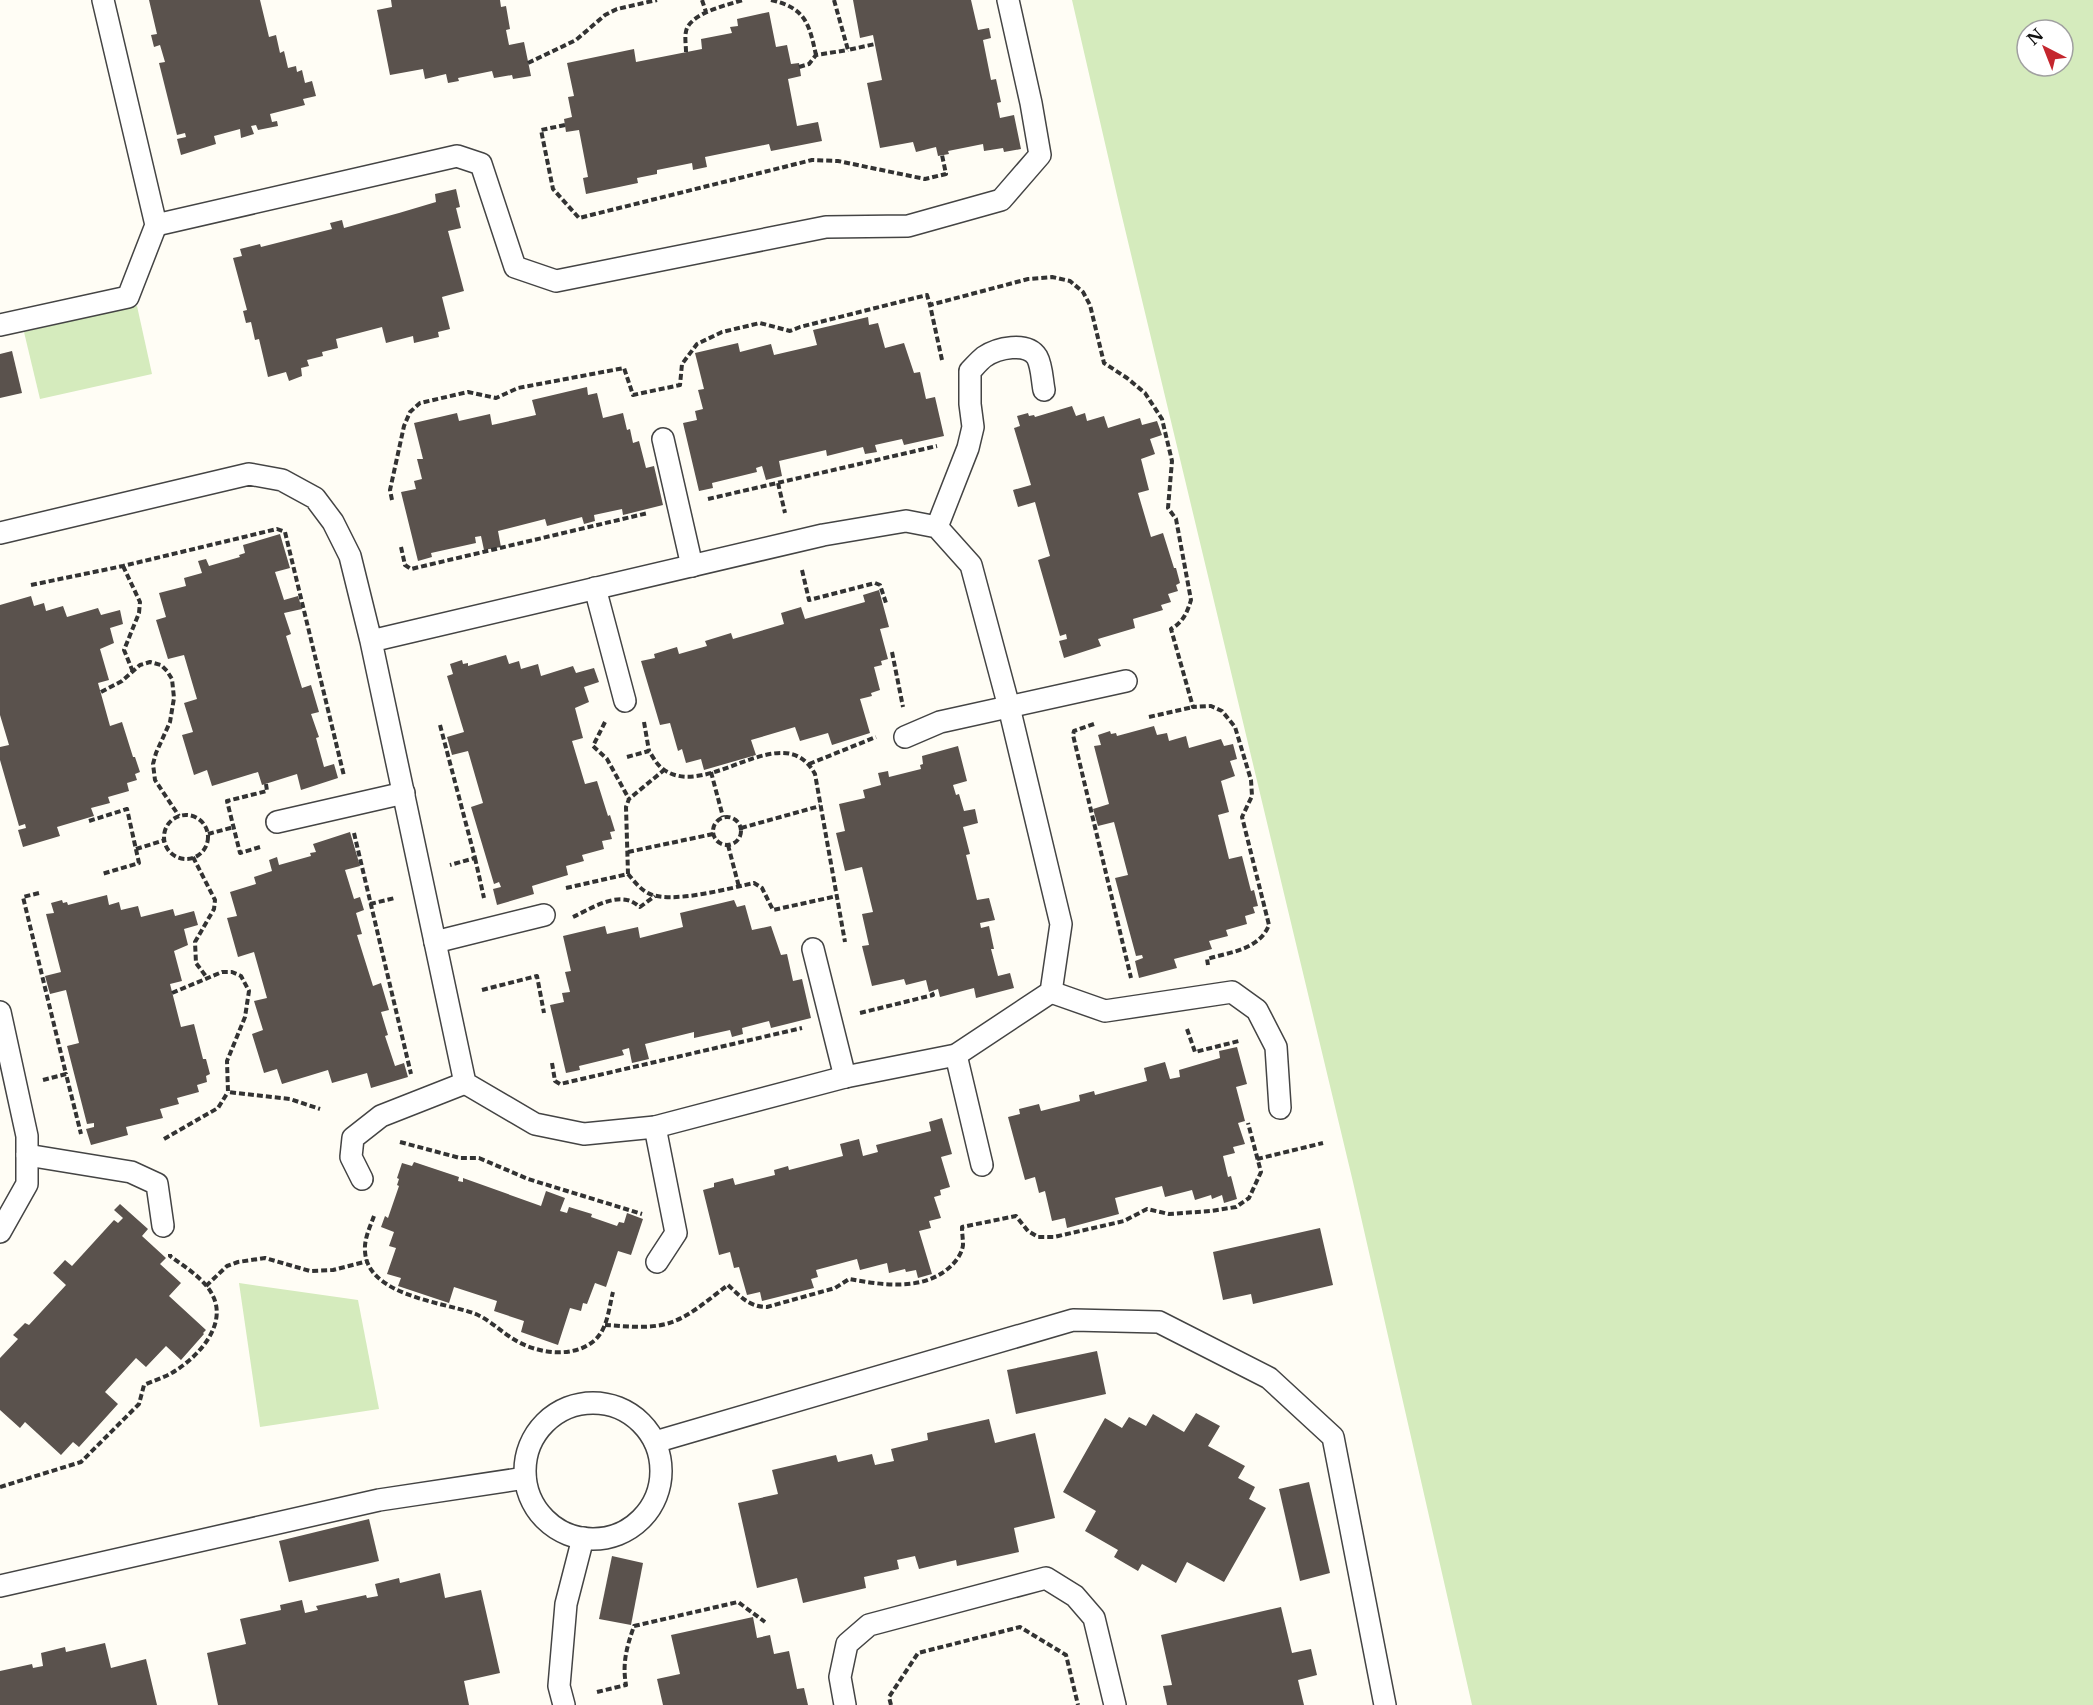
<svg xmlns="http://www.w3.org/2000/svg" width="2093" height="1705" font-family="'Libre Baskerville',serif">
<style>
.green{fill:#d5ebbd;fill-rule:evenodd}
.building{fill:#5a524d}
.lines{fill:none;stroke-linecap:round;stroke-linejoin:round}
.lane-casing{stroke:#444;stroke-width:24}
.path{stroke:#333;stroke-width:4;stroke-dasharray:6 3;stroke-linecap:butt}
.lane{stroke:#fff;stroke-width:21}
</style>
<rect width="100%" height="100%" fill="#fffdf5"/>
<g class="green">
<path d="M1072,0H2093V1705H1472L1353,1182L1119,204ZM2027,30H2063V66H2027Z"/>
<path d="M137,306L152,374L40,399L24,332Z"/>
<path d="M239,1283L358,1300L379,1409L260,1427Z"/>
</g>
<g class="building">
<path d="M149,0H260L269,37L276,35L280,53L284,51L288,68L296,66L297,72L302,70L305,83L312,81L316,96L303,99L305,105L270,114L272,122L277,121L278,126L258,130L256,125L251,126L254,134L241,138L240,129L214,136L216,144L181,155L177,139L186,137L185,133L177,135L159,63L165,62L160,45L154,47L151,35L157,34Z"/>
<path d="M391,0H500L501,7L506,6L510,29L506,30L509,45L524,42L531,76L513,79L512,75L494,78L492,71L458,78L459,81L448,83L446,74L425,79L423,69L390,75L377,10L392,7Z"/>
<path d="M853,0H971L978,30L989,28L991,38L983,40L991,80L996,79L1001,102L997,103L1000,118L1014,115L1021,149L1004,152L1003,148L984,151L983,144L948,151L949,154L938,156L936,147L916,152L913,142L880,148L867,83L882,80L873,35L860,38Z"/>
<path d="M769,12L776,47L787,45L791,64L799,63L801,76L788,79L797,126L818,122L822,141L771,151L769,144L705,157L707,167L693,170L692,163L657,170V174L637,178L638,183L586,194L583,178L588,177L579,130L566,132L564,119L572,117L568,97L574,96L567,63L634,49L636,62L702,49L701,39L732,33L730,27L738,26L737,19Z"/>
<path d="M456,189L460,207L456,208L461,228L448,231L464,291L442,297L450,329L438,332L439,337L414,343L413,336L386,343L382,327L336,339L338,348L322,352L323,356L307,360L309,366L301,368L302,376L289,381L286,372L268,377L259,339L255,340L251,322L246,323L243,311L247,310L233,258L242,256L240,249L260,244L261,247L332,229L330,223L342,220L344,228L399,213L436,202L435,194Z"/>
<path d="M868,317L869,325L878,323L885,348L904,343L914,373L920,372L926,399L935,397L944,436L904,445L902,439L875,445L877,452L865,454L863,447L827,456L826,450L779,461L782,476L766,480L762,466L756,468L757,472L712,483L713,488L699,491L683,423L697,420L695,411L703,409L698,390L704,389L695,353L738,343L740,352L771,344L774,355L817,345L813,330Z"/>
<path d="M12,351L22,393L0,398V354Z"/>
<path d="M587,387L588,395L597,393L603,418L623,413L627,430L630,429L633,443L639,441L646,468L654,466L663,505L623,515L622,509L594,515L595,521L584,524L582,517L547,526L545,519L498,531L501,547L484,550L481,536L475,537L476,543L431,553L432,557L418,561L401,492L416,489L414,481L422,479L417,459H423L414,423L457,413L459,421L490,414L492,425L536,415L532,400Z"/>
<path d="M1072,406L1076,416L1085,413L1087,421L1104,416L1108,428L1140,418L1142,425L1157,421L1162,435L1150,439L1155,454L1141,459L1149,490L1138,493L1151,537L1163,533L1174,568H1176L1180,583L1176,585L1178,591L1168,594L1171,602L1161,605L1163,610L1133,619L1135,628L1098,639L1101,646L1064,658L1059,641L1067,639L1066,634L1060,636L1038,560L1050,556L1035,502L1018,507L1013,490L1031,485L1014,428L1020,426L1017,416L1028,413L1029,416L1034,415L1035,417Z"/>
<path d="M280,534L290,568L275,572L284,600L298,596L302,609L284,613L291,634L286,636L302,688L311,685L319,712L311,714L319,737L316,738L324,767L334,764L338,778L301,790L297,774L262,785L258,772L212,786L207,770L194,775L182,735L193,732L184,703L197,699L184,655L168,659L156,620L166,617L159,593L186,586L184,578L202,573L198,561L206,559L209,566L240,557L239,555L245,553L243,545Z"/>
<path d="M879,590L889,627L880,629L888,659L881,661L882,665L874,667L880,690L871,693L872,696L860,699L870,733L832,745L828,733L800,741L795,727L751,740L756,755L704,770L701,759L686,763L682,749L678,751L670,723L660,725L641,661L655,658L654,654L677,647L679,654L707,646L705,641L731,633L733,639L784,624L781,613L801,607L805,619L865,602L863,595Z"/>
<path d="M31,596L34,606L44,603L46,611L63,606L67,617L98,608L101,615L120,610L123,624L110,628L114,643L100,649L109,680L98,683L110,726L122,722L133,757H135L140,772L135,774L137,780L127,783L129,791L108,797L110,803L91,808L94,816L57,827L60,836L23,847L18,830L26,828L25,824L19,826L0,760V747L9,745L0,715V605Z"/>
<path d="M506,655L509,664L519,661L521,669L538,664L541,676L573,666L576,673L594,668L599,682L584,687L589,702L575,708L583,738L572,741L585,784L597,781L608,816L610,815L615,831L610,832L612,839L602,841L604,849L582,855L584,861L566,866L568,875L532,886L534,894L497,905L493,889L501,887L499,882L494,884L471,807L483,803L468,751L452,755L447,737L464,732L447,676L453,674L450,664L462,660L463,664L468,663V666Z"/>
<path d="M1154,726L1157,735L1167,733L1169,741L1186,736L1189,748L1221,739L1224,746L1233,744L1237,759L1230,761L1235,776L1221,781L1229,812L1218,815L1229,859L1242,856L1251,891L1254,890L1258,906L1253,907L1255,913L1245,916L1247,924L1226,930L1228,936L1209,941L1212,949L1174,959L1177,968L1139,978L1135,961L1143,958L1142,955L1136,956L1115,878L1128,875L1114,822L1098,826L1093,809L1109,804L1094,746L1101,745L1098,735L1110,731L1111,734L1116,733L1117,736Z"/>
<path d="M958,746L967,781L953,785L956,795L959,794L964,811L975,809L978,823L963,827L970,854L966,855L977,900L989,898L995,920L980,923L981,928L989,926L994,949H991L998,976L1010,973L1014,988L976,998L974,988L940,997L938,989L929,992L926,980L906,985L904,979L872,986L862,946L869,945L862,914L873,912L862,867L845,871L836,833L845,831L839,804L865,798L863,790L881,785L878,773L888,771L889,777L921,769L920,765L923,764L922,756Z"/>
<path d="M350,832L360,866L345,870L354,899L360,897L364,910L356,913L362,934L357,935L373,986L381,983L389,1010L381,1012L388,1035L385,1036L395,1066L404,1063L408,1077L371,1088L367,1073L332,1083L328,1070L282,1084L277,1069L264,1073L252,1034L263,1030L254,1001L267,998L254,952L238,957L227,918L237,916L230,892L256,884L254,877L272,871L269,860L277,857L279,865L311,856L310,853L316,852L313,844Z"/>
<path d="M107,895L109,905L119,902L121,910L138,906L141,917L173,909L175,916L194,911L198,925L184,929L188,945L174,951L182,981L170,984L181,1027L194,1024L203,1059H206L210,1074L206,1076L207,1082L197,1085L199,1092L177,1098L179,1104L160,1109L163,1118L126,1127L128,1135L91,1145L86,1129L94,1127V1123L87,1124L67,1046L79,1043L66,990L50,994L45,976L61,972L46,914L54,913L51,903L62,900L63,903L67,902L68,905Z"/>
<path d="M734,900L737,907L745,905L752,930L771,926L781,955L787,954L793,981L802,979L811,1018L771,1028L769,1021L742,1028L743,1034L732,1037L730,1030L694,1038V1032L645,1044L649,1059L632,1063L629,1048L622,1050L624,1055L579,1066L580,1070L566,1073L550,1005L564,1002L562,993L570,992L565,972L571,971L563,936L605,926L607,934L638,927L640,938L683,927L680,913Z"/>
<path d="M1237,1047L1247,1084L1236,1087L1245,1121L1238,1123L1245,1144L1233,1147L1235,1153L1223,1156L1228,1177L1231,1176L1237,1199L1224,1203L1222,1195L1212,1199L1211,1195L1195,1200L1192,1190L1165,1197L1162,1186L1115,1198L1119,1214L1067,1228L1065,1218L1052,1221L1045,1191L1039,1193L1035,1177L1025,1180L1008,1117L1020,1114L1019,1109L1039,1104L1041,1111L1080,1101L1079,1095L1094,1091L1095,1095L1147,1081L1144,1068L1165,1062L1170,1079L1180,1077L1179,1070L1220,1058L1219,1051Z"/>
<path d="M942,1118L952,1154L941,1157L950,1187L940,1190L941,1195L934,1197L941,1218L929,1221L931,1228L919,1231L932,1274L918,1278L916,1270L906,1272L905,1269L889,1273L887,1263L860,1270L857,1259L816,1270L818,1277L811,1279L814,1288L762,1301L760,1292L747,1295L739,1267L734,1268L730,1252L719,1255L703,1190L714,1187V1183L733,1178L735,1185L775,1175L774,1170L788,1166L789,1170L843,1156L840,1144L859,1139L863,1156L878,1152L876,1145L931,1131L929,1122Z"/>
<path d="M414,1162L459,1177L458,1181L463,1182V1178L541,1206L546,1191L565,1198L560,1211L567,1213L569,1207L592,1214L591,1217L617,1226L619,1222L624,1223L627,1213L643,1219L631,1255L618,1251L606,1287L595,1283L587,1304L583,1303L581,1311L570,1308L558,1345L521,1332L524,1321L494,1311L497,1301L454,1287L449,1303L398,1286L401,1278L387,1274L396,1248L389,1246L394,1232L381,1227L385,1216L388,1218L399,1186L397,1185L399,1179L397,1178L402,1163L412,1166Z"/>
<path d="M120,1204L148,1229L142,1236L166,1258L160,1264L181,1283L169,1296L206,1330L203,1333L204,1334L181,1360L166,1346L146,1367L136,1358L105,1392L118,1404L79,1447L73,1442L61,1455L25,1422L20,1428L0,1410V1358L18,1339L13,1335L25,1323L29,1325L66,1285L53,1273L65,1260L72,1266L114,1220L118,1223L123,1218L114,1210Z"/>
<path d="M1320,1228L1333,1285L1253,1304L1251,1294L1223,1300L1213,1252Z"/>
<path d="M1097,1351L1106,1394L1016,1414L1007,1370Z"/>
<path d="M1196,1413L1220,1426L1208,1446L1245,1466L1238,1478L1255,1487L1249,1499L1266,1508L1224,1582L1187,1562L1176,1583L1142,1564L1138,1571L1114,1557L1118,1550L1085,1531L1096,1511L1063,1492L1105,1418L1122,1428L1129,1417L1146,1426L1153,1414L1184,1432Z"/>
<path d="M989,1419L995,1443L1035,1433L1055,1518L1014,1528L1019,1552L957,1566L956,1560L919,1569L915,1556L897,1560L899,1569L864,1577L866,1588L803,1603L797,1578L757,1588L738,1503L778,1494L772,1470L836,1455L838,1462L872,1454L875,1465L894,1461L891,1449L928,1440L927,1433Z"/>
<path d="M1309,1482L1330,1573L1300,1581L1279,1489Z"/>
<path d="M369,1519L379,1561L289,1582L279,1541Z"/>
<path d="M612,1556L643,1563L631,1625L599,1619Z"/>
<path d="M440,1573L445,1598L481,1590L500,1673L464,1681L469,1705H218L207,1653L246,1644L240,1619L281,1610L280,1605L302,1600L305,1613L318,1610L316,1606L366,1595L367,1598L378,1596L375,1584L399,1578L400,1583Z"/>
<path d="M1281,1607L1292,1653L1311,1649L1317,1675L1298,1680L1304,1705H1167L1163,1686L1172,1685L1161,1635Z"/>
<path d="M753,1617L757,1638L770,1635L774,1654L789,1651L797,1689L804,1688L808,1705H663L657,1679L680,1674L671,1635Z"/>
<path d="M105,1643L111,1668L146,1659L157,1705H0V1671L32,1664L33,1668L43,1666L41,1653L65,1647L66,1652Z"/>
</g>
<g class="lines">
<defs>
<g id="lane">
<path d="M156,225L457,156L481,164L515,267L556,281L826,227L908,226L1001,200L1040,155L1031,103L1008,0"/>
<path d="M0,325L128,297L156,225L103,0"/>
<path d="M663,439L692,566"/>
<path d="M937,527L968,448L973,427L970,404V371C974,367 979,361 984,357C997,348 1027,341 1037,357C1042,366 1042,380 1044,390"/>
<path d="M0,533L249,474L282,480L315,498L333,522L350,556L371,641L465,1083L535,1124L584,1134L655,1127L845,1077L956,1055L1051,992L1061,924L1009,707L971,565L937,527L906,521L823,535L371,641"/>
<path d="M595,588L625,701"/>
<path d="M905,737L940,722L1126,681"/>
<path d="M277,822L404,793"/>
<path d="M435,942L544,915"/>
<path d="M813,949L845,1077"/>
<path d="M1051,992L1105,1011L1232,992L1257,1010L1276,1047L1280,1108"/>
<path d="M0,1012L27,1136V1184L0,1232"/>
<path d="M956,1055L982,1165"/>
<path d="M655,1127L676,1233L657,1262"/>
<path d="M27,1155L131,1172L157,1184L163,1226"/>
<path d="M362,1179L351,1157L353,1138L381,1116L465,1083"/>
<circle cx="593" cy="1471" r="68"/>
<path d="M655,1442L1073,1320L1159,1322L1269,1378L1333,1437L1385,1705"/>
<path d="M0,1586L379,1500L525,1478"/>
<path d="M564,1705L559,1686L566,1604L583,1538"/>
<path d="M845,1705L840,1677L847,1644L869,1625L1046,1578L1075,1596L1094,1618L1115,1705"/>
</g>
</defs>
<use href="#lane" class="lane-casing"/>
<g class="path">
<path d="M702,0L706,12"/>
<path d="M771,0C806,8 809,24 816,55"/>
<path d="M834,0L848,50L875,44"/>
<path d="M686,52C686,44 684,35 687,28C695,12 727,5 743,0"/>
<path d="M528,63L576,40L605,15L617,9L657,0"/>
<path d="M799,67L809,64L816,55L848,50"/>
<path d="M565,125L541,130L553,189L579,218L812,160L838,161L925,179L946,174L942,155"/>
<path d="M942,360L930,305L1028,279L1052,277L1070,281L1083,292L1090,305L1104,363L1127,378L1145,393L1162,419L1172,461L1168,508L1176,519L1191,600C1187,613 1183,622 1171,629L1193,707L1211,706L1222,711L1235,727L1251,780L1252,796L1242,817L1269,925C1259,950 1230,952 1207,959L1208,965"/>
<path d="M778,483L785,513"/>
<path d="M708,499L937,446"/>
<path d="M392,500L390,490L404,426L410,412L420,403L468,392L496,398L518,388L624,368L633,395L680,385L682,364L697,344L722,332L760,323L790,331L800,327L927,295L930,305"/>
<path d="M401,547L405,565L411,569L648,513"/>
<path d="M123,566L140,602L139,613L124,650L133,672"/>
<path d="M802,570L809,600L875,583L880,585L886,603"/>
<path d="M31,585L123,566L277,529L285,532L344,776"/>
<path d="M892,652L903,707"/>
<path d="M101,692L122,681L140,665L150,662L161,665L167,671L172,679L174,698L170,722L156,753L153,764L155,780L179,816"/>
<path d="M1149,717L1193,707"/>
<path d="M605,722L593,746L607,759L629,799"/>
<path d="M644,722L649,751"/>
<path d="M1094,724L1074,731L1073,735L1131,978"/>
<path d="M440,725L475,858L450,865"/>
<path d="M627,757L649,751C653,757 657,765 663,769C707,802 783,715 815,774L845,942"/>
<path d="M809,764L876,737"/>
<path d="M711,772L723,817"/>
<circle cx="186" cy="837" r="22"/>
<circle cx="727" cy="831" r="14"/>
<path d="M89,821L127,809L139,863L102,874"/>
<path d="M741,828L820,806"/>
<path d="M354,833L411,1074"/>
<path d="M208,834L234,827"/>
<path d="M728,845L739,887"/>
<path d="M260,847L240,853L227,801L267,791L266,784"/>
<path d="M136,849L165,840"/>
<path d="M628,852L713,834"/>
<path d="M193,857L215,900L214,909L195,942L196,963L208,979"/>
<path d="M475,858L484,898"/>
<path d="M628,874C634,881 640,889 648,893C669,905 731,888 754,883L762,888L773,910L837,896"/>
<path d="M566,888L628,874L626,807L629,799L664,770"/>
<path d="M39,893L23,897L66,1074"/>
<path d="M370,904L395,898"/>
<path d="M573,917C588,910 610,896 627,900C632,901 636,904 640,907L655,896"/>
<path d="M482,990L537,976L544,1013"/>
<path d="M172,993L222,972H232L241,976L249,991L245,1017L227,1061L228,1092L290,1099L320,1109"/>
<path d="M860,1013L933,995L931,991"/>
<path d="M1187,1029L1195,1052L1239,1041"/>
<path d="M552,1063L555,1081L560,1084L802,1028"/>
<path d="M43,1080L66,1074L81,1134"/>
<path d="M164,1139L218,1108L228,1092"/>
<path d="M400,1142L460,1158H479L528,1179L642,1214"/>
<path d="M1257,1159L1323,1143"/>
<path d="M374,1216C370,1227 364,1239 365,1251C367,1295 441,1302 473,1313C488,1318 501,1332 515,1340C538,1354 575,1359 596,1339C608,1327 609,1307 613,1292"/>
<path d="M206,1286L227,1266L238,1262L265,1258L310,1271L333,1270L368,1261"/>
<path d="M605,1325C625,1326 646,1329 666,1324C689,1318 710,1298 728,1285C740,1296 749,1307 767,1307L835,1288L849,1279C882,1285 925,1292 952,1265C957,1260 962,1253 963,1245C963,1239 962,1233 962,1227L1016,1216L1028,1231L1038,1237H1054L1124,1221L1147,1209L1169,1214L1211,1211L1236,1207L1249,1198L1261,1172L1248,1123"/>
<path d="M0,1487L81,1462L139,1404L144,1385C153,1381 162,1378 170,1374C195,1360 228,1327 213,1296C205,1279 185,1267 170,1256V1254"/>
<path d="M597,1692L626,1685C622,1663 627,1646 634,1626L738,1602L765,1622"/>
<path d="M891,1705L889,1697L918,1653L1020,1627L1066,1655L1078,1705"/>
</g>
<use href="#lane" class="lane"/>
</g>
<g transform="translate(2045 48) rotate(318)"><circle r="28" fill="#ffffff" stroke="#a0a0a0" stroke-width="1.5"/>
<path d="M0-4.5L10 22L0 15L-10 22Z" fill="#c4262e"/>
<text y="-9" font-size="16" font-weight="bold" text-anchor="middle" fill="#111111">N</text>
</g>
</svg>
